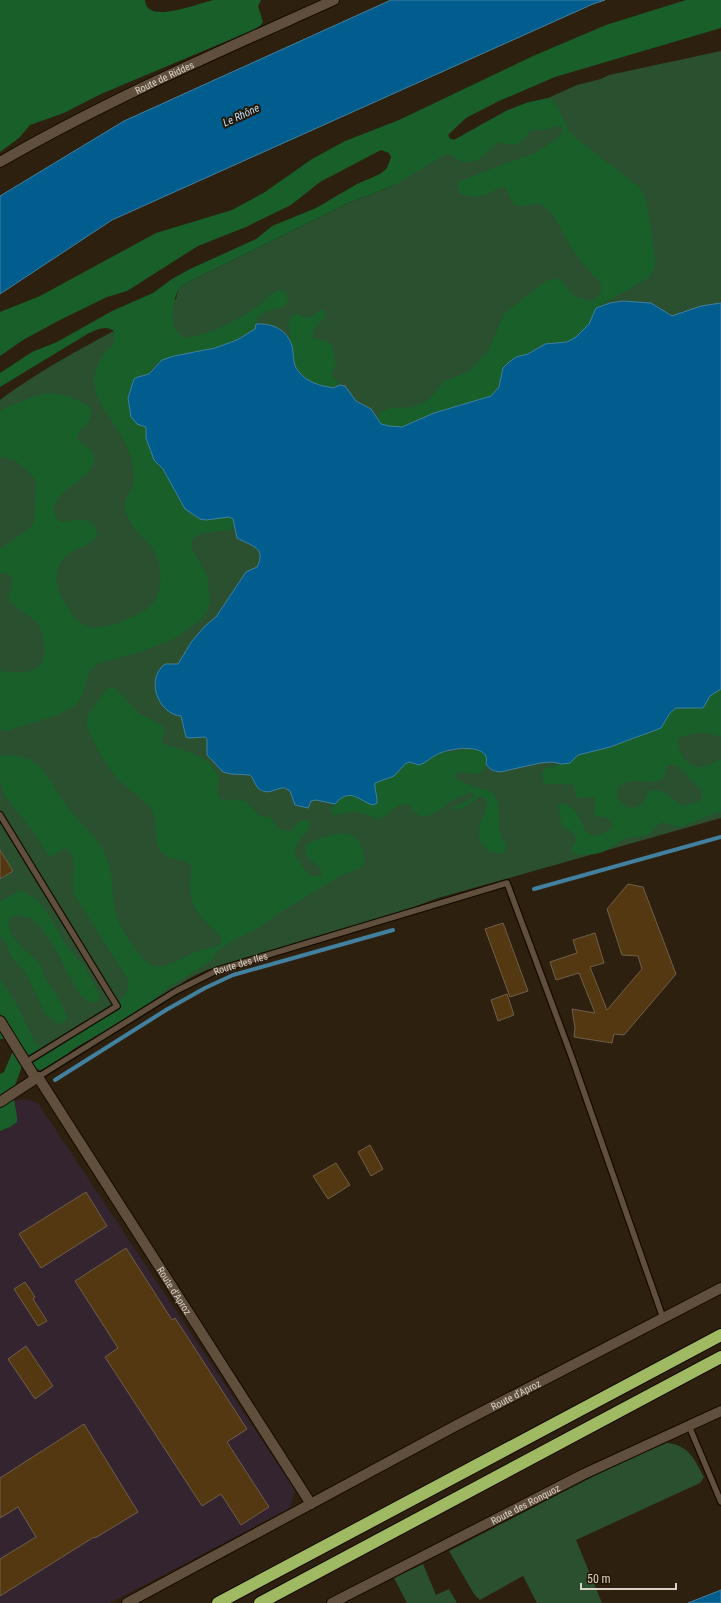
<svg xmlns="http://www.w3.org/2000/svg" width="721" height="1603" font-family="'Roboto Condensed',sans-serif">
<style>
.industrial{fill:#34242f}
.green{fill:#2a5030}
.forest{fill:#185f2a;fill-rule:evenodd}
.water{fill:#005d8e;stroke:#42809f}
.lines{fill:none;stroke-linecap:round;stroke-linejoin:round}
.stream{stroke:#42809f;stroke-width:4}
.building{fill:#533811;stroke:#6f5f4c}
.lane-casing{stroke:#150900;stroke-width:8}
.street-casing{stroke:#150900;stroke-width:12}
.secondary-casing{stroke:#150900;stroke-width:12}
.highway-casing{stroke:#150900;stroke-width:14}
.lane{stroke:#5f4f3c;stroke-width:5.5}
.street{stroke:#5f4f3c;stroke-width:10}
.secondary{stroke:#5f4f3c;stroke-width:10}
.highway{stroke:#a0ba64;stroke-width:12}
.labels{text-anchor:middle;stroke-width:4;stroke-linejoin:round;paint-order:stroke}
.street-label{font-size:10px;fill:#dbd2c7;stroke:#231605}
.water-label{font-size:11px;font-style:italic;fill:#b8dcf9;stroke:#231605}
</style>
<rect width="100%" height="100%" fill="#2d200e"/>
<path class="industrial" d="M26,1099L38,1103L295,1490L290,1508L110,1603H0V1109L13,1100Z"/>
<g class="green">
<path d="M721,51V818L438,898L400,912L206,970L188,979L124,1023C107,1027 88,1039 74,1049C62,1057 54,1066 40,1070L11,1037L0,1039V400C54,360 116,330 176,299L178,290L181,286L346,204L395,185L448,135L450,139L454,140L506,111L526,103L548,98L577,85L601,79L609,75Z"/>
<path d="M667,1443C689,1445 694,1459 704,1477L700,1483L576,1540L602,1603H537L523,1576L480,1600L474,1594L449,1551L627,1459Z"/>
<path d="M423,1564L436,1595L449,1589L457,1603H407L394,1578Z"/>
</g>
<g class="forest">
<path d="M0,0H145C146,26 201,2 214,0C229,0 246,0 261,0L258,6L263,22L260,26L253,30L101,94L64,113L30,125L19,138L0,152Z"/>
<path d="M686,0H721V28L555,77L499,101L466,118L448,135L450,139L454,140L506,111L526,103L548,98C562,106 563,125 573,136L639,187L644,195L649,215L655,260L654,269L648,278L596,308L589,324L576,337L567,342L545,344L528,354L516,357L508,363L503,368L499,387L491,396L402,427L389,426L381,424L378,418L380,412L390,408L413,407L427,401L445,381L469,371L488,351L504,314L546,281L556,278L563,282L573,296L589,301C599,297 603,294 601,283C591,273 581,262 573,250C564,238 556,213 544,206C535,201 523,209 514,205L505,187H500C489,196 472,200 460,193L457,186L462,180L537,152L560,136L563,129L561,126C554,125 550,129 543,130C539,130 534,129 531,131C526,134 523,141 517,144C510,147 503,140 496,144C488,149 483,160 471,162C458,164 455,154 446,154L395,185L346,204L181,286C174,293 171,317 174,326C176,332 180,335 184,338C209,336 241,319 260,304C269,298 268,294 279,290L285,292L288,300L286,306C269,313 258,307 255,329L237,340L215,348L174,356L157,363L149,374L138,377L134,379L128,398L131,417L137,424L146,427V438L154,460L163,469L185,509L200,519L206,520L229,517L234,520L231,530L201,533L192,540L191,547L207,575L210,601L207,611L199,621L174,639L143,651L97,664L90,670L82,696L75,706L58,715L6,731L0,729V671C23,674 48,675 44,644C43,637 42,630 38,624C33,617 17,609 9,601C9,585 21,577 0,572V549L32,526L34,521L36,482L30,473L14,460L0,457V411C37,394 51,385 89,406C96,426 80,423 77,439C82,445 92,448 94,456C98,483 34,493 60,522C76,520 94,514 98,535C88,549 66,548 59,566C54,577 57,590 63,600C69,609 74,620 84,625C95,630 112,626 122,621C129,618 138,615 144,611C165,598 164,566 152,548C145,538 133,530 128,518C119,499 132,494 134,481C135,472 133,462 130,454C114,409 68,390 114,343V331C106,325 98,329 89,333L0,387V373L32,352L57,342L112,311L153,293L172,279L190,269L256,239L272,226L316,208L357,184L380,174L387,168L391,157L389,153L381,150L320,182L291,205L246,227L198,246L127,291L107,297L56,322L23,340L0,356V312L40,296L156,233L232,210L265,192L312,159L345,141L399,120L533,56L606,25Z"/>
<path d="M321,310H324L326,316C320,323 311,328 313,338L329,342L332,346L336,365L331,374L339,384L334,388C288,380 293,361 289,321L292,316L297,314C309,320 310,318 321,310Z"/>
<path d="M114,687L140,714L163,726L165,733L161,741L162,744C179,748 212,756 217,775C220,784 215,791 220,799L245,801L260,816L270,817C276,826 280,832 291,831L298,823L304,820L309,822L310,828C288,852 291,851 310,876H321L322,872C318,861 302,860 306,845C330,831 366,823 364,864L358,869L340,876L281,912L258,928L227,944L216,953L211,961L172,985L156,997L151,1005L124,1023L116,1025L75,1048L51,1067L40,1070L22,1065C20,1075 14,1084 14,1093C13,1103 18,1113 17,1122L10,1127L0,1131V1074L4,1072L15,1046L11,1037L0,1039V979L17,1005L36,1044C48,1054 63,1047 72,1037C75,1032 77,1027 81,1024C89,1018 99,1018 108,1016L126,993L129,981L75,896C69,883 82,855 64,848L52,856H49L34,833L5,796L0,781V756C9,755 24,755 33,761C46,770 61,800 73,814C84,827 98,838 105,854C114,872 111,891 115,910C117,922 124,933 131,943C152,976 161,969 193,953C202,949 212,949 221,944C224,935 208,925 202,918C186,898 191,888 191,865C184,858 174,861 166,856C149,843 161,824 151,809C141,796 128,790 117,778C108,768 83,729 87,717C87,714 90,712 92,709C98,702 102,694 108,688Z"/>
<path d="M721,689V737C706,732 693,731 678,739C677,750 686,768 700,767C707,767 714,762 721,759V811L683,826L676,827L663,822L658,824L650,834L624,839L603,852L595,854H575L573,853L572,848C581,835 573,833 562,826L558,806L561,803C578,806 580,822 588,834C598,837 604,834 612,828L613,824L610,819L594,815L595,800L593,797L577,798L573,784H547L543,781L542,773L545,768L569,763L578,755L610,747L661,728L670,713L676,708H703L710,696ZM672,765L678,766L702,791L703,796L700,801L682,806C673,800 660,784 648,792C646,801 638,810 627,807C624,806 620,801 617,798V788C631,774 648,787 663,779L667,766Z"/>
<path d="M470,749C478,750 484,750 488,758C481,786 471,767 456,774L455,778C461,783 483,790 491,791C502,801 497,822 501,836C502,840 506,842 506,847C506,850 506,850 504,853C498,854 492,853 487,849C470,835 484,820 487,803L485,798L479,797C471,801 464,812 453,809V807L467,801L474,796V793L471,792C464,795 455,798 449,803C436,812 422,826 410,806C395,800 392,815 379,819L355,811L333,815L331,809C344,793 352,792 369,803L378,798L374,788L375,783L394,776L405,764L409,762L419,765L439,753Z"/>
<path d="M21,890L37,900L48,914L66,945L86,969L99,994V1002H88L80,994L66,971L56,949L40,927L31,918L16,915L9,919C5,937 28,951 39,963C42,967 43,973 45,977C53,991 63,1003 67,1018L64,1023L58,1024L46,1015L25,972L12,958L7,945L0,936V901Z"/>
</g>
<g class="water">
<path d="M391,0H605L593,4L112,220L0,294V196L124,121Z"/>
<path d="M623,301L651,303L672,316L701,306L721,303V689L710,696L703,708H676L670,713L661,728L610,747L578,755L570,763L562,764L552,762L540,763L500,772C493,771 490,770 486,764C492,742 449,748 438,754C431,757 426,763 419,765L409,762L405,764L394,776L375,783C374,790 378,796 377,803L373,805C359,801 350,786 335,804L316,800L311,801L308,808L295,805L290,791L285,788C276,787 268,797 258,788C254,784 254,778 250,775L231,774L223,772L207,755V739L205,737L189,738L186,737L181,716C158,714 145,679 165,664H178L192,641L205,626L216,617L246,572L257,567C267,547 251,546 237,538L233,519L229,517L206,520L200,519L185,509L163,469L154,460L146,438V427L137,424L131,417L128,398L134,379L138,377L149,374L162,360L174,356L215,348L237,340L255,329L256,324C270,323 285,328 291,343C295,352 291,364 299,372C308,383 321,386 334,388L339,385L345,386L356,401L371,409L381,424L389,426L402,427L434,413L491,396L499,387L503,368L508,363L516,357L528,354L545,344L567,342L576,337L589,324L596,308L610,303Z"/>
<path d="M721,1590V1603H688Z"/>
</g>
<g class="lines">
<g class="stream">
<path d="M534,889L721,837"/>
<path d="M55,1080L166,1010L205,988L233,975L393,930"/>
</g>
</g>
<g class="building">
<path d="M0,850L13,871L0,879Z"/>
<path d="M628,884L643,887L676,974L624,1035L614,1034L612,1043L574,1037L575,1028L572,1009L595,1013L579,973L556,980L550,962L577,953L573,940L595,933L604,963L590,967L607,1010L642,969L638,956L622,955L607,909Z"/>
<path d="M503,923L528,991L510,997L485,929Z"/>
<path d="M507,994L514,1015L498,1021L491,1000Z"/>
<path d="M370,1145L383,1169L371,1176L358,1152Z"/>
<path d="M336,1163L350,1185L328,1199L313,1176Z"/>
<path d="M86,1192L107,1226L41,1268L19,1234Z"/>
<path d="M126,1248L172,1320L175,1318L247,1429L227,1442L269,1507L241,1525L221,1494L202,1506L105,1357L118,1348L75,1281Z"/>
<path d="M25,1282L35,1297L33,1299L47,1321L38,1326L14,1289Z"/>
<path d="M26,1346L53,1386L35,1399L8,1359Z"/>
<path d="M84,1424L138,1512L95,1538L94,1537L0,1596V1559L36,1537L18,1507L0,1518V1478Z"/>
</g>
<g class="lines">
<defs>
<g id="lane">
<path d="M0,815L117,1006L26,1062"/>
<path id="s1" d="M38,1077L176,991L218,970L507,883L571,1055L663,1318"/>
<path d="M689,1426L721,1502"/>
</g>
<g id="street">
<path id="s2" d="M0,162C107,100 221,51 334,0"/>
<path d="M0,1021L36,1079"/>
<path id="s3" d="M0,1102L38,1077L311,1504"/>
<path id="s4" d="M332,1603L584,1474L721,1411"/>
</g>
<g id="secondary">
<path id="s5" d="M127,1603L457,1425L721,1288"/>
</g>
<g id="highway">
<path d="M218,1603L721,1335"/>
<path d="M260,1603L721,1357"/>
</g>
</defs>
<use href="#lane" class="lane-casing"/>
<use href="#street" class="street-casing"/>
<use href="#secondary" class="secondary-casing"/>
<use href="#highway" class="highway-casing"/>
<use href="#lane" class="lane"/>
<use href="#street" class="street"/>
<use href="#secondary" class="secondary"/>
<use href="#highway" class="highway"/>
</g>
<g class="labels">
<g class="street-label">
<text dy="4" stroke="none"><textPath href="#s2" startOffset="185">Route de Riddes</textPath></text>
<text dy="4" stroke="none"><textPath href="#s1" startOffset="233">Route des Iles</textPath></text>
<text dy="4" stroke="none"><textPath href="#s3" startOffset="299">Route d'Aproz</textPath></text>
<text dy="4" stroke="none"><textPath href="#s5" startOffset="441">Route d'Aproz</textPath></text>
<text dy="4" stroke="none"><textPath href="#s4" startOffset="217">Route des Ronquoz</textPath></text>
</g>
<g class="water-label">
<text transform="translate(241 115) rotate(-25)" y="4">Le Rhône</text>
</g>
</g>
<path d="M581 1583v6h95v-6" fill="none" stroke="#dbd2c7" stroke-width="2"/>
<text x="587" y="1583" font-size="12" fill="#dbd2c7" stroke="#231605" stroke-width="3" paint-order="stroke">50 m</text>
</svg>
